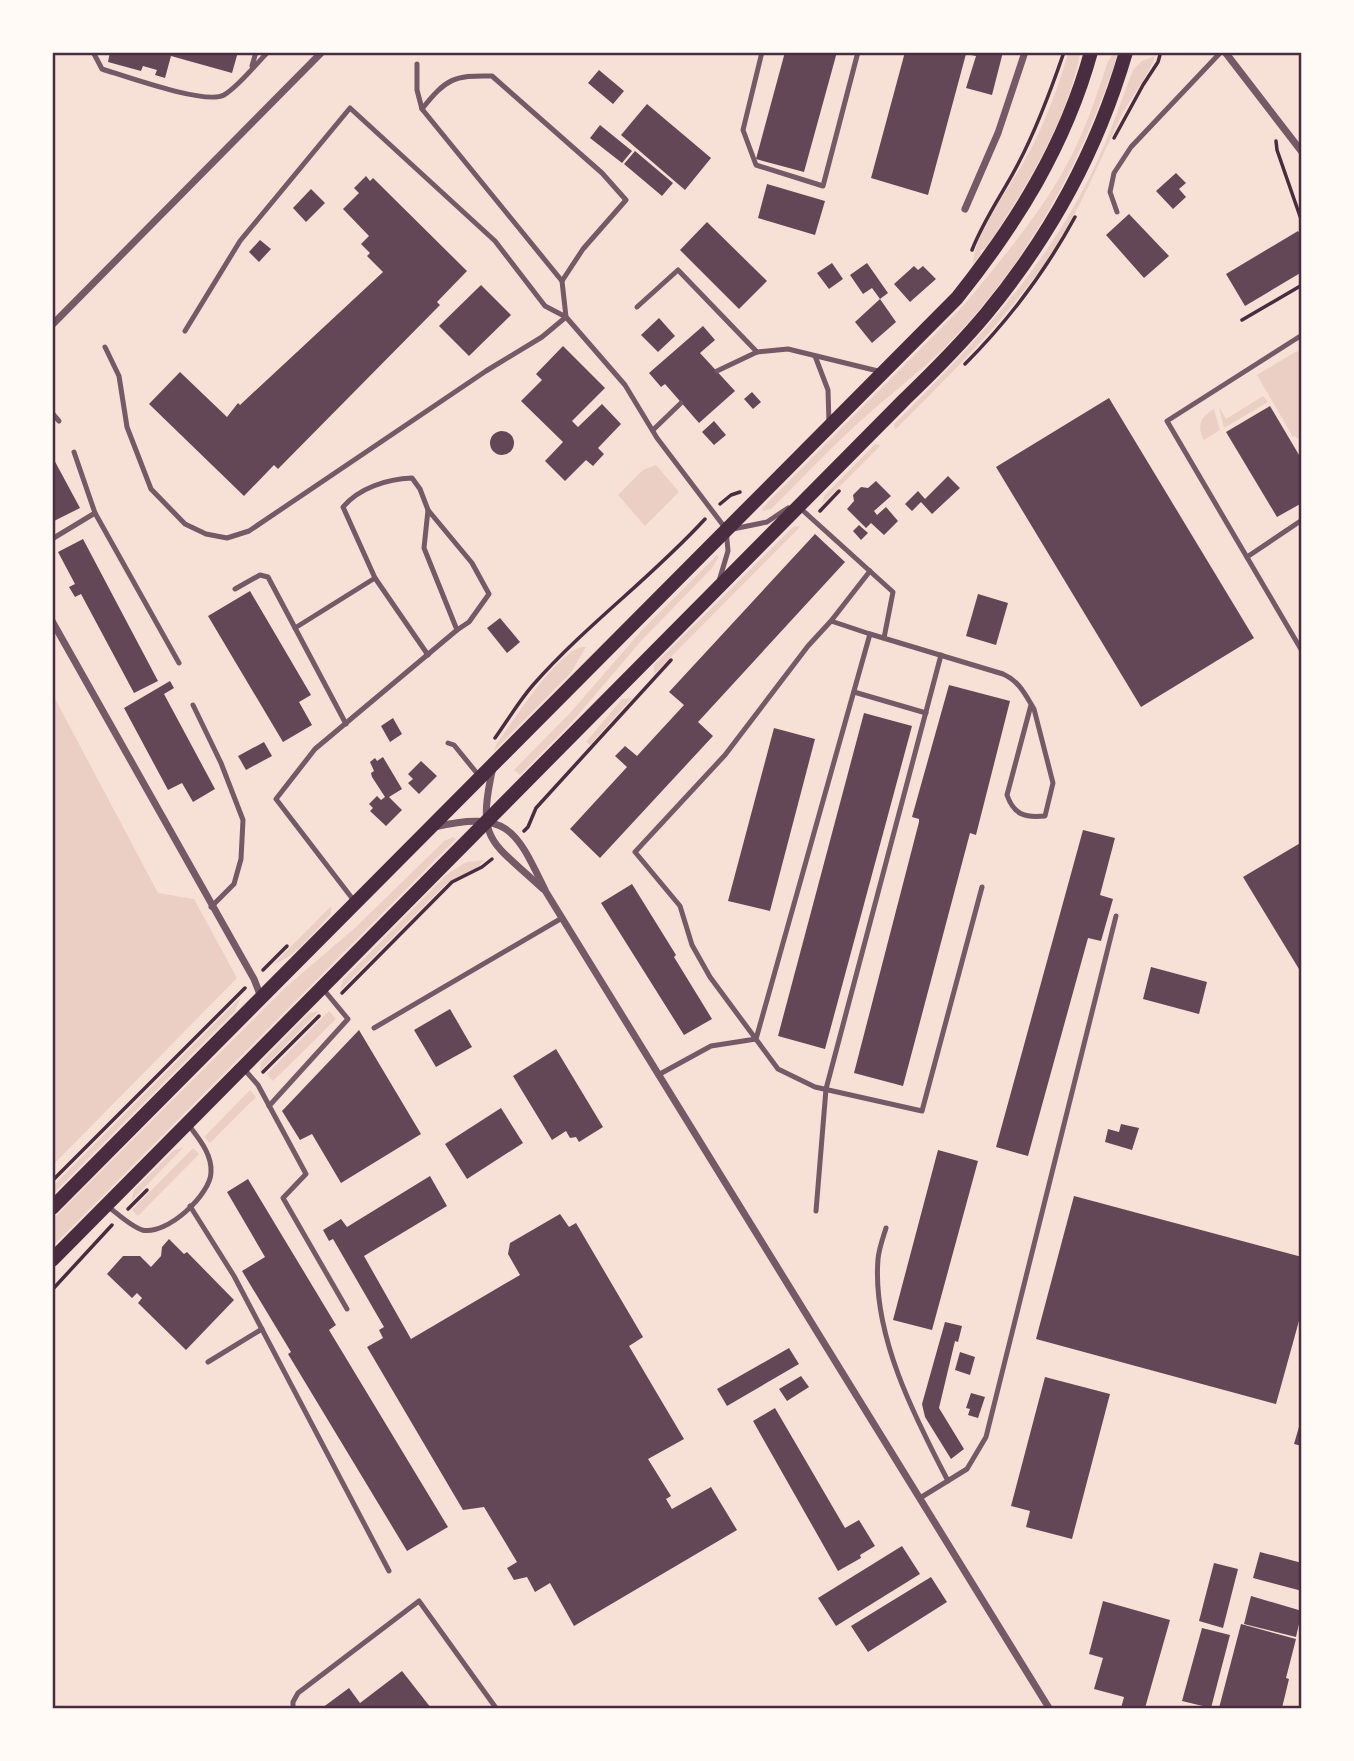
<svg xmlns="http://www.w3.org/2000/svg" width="1354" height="1761" font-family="Spectral,serif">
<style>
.green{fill:#ebcfc5}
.building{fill:#644757}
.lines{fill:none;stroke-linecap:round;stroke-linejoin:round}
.path{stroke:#4a2c40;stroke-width:3.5}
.service{stroke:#755966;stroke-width:5}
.minor{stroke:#755966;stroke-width:7}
.secondary{stroke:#4a2c40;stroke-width:14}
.neatline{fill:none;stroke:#4a2c40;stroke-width:2.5}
</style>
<rect width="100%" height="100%" fill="#f7e1d7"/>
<g class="green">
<path d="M1068,53H1080L1079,59C1065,125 1023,192 986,248L980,251L981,254L973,264C975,230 1009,189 1026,158C1044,125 1058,89 1068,53Z"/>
<path d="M1114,53H1118L1114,66C1078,169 1026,264 950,342C924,369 894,391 866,416C833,445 803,478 771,509L763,511L762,509L768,502L963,306C1005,255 1051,202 1078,142C1090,116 1099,88 1108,61Z"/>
<path d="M1155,56C1147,80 1129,98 1119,121C1098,164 1080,209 1054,250C1009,317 952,373 895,430L894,424C977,341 1051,264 1100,155C1113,127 1122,98 1133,70L1142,61Z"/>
<path d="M1301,351L1302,436L1297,439L1296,436L1293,437L1257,375L1295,352Z"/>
<path d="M1263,396L1268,402L1224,428L1219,407L1226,419Z"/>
<path d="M1214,409L1220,430L1204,440C1196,426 1201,416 1214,409Z"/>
<path d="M875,444L881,445L822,504L824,496Z"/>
<path d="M656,465L679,492L645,526L618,495L643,470Z"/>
<path d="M801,526L654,674V665L661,658L793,527Z"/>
<path d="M717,555L718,558L712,568L641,641L572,722L520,775L514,770L570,713L642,630Z"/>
<path d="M581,647H586L570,674L494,751L496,745C513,721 554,656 581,647Z"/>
<path d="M53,695L158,893L194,899L237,978L53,1165Z"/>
<path d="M632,698L590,745L586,742L622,699Z"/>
<path d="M453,837L456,839L53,1246V1219L287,986L356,927L444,841Z"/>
<path d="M485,860L475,869L446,884L340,990L343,980L446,875L466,862Z"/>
<path d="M331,906V914C317,929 293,959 274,964Z"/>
<path d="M241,997L235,1011L53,1194V1186Z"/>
<path d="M319,1011L260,1071L261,1062L309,1013Z"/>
<path d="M329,1011L336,1019L273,1081L267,1074Z"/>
<path d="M250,1090L256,1097L210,1143L204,1137Z"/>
<path d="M183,1148L131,1201L134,1190L174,1150Z"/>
<path d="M193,1148L199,1154L138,1216L132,1210Z"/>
</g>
<g class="building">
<path d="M110,52H238L232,73L171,56L165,78L155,75L157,70L143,66L141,71L108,62Z"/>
<path d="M785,52H837L804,172L756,159Z"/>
<path d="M905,52H1003L992,95L966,88L976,56L966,54L928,195L871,178Z"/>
<path d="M599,70L624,91L613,104L588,83Z"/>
<path d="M647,104L711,158L685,190L621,135Z"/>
<path d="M600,125L632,151L622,163L590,138Z"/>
<path d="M635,151L673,183L662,196L624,164Z"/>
<path d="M1176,173L1186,183L1179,189L1186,197L1173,209L1156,191Z"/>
<path d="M366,176L370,181L373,178L467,271L437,302L440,305L278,469L274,465L244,496L149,404L180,372L227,417L238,403L240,405L383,272L367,256L370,253L361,244L369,236L343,209L359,193L354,188Z"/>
<path d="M767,184L825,201L815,235L758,218Z"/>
<path d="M311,189L325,203L306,222L293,208Z"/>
<path d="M1129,214L1169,256L1144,278L1106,235Z"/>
<path d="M707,222L767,281L739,309L680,250Z"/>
<path d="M1298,231L1302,237V272L1245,306L1226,274Z"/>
<path d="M260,240L271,249L259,262L249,252Z"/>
<path d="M832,263L843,279L829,289L817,273Z"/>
<path d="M867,263L888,293L880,299L872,288L863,294L850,275Z"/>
<path d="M914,266L918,270L923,266L936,279L910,302L894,284Z"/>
<path d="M481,285L511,315L469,356L439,326Z"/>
<path d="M880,299L896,322L872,343L855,322Z"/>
<path d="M659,318L675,336L658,352L641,335Z"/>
<path d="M703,326L715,340L700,353L735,391L699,423L665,384L661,387L649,373Z"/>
<path d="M563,346L605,388L572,421L578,427L602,404L621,424L598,448L604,454L593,466L586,460L565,481L545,461L563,442L521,401L542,380L536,374Z"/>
<path d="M752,392L761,402L753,409L744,399Z"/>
<path d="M1109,398L1254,638L1141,707L996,467Z"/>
<path d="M1270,406L1302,460V503L1277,517L1226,432Z"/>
<path d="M714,421L726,435L714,445L702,432Z"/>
<circle cx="502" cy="443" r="12"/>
<path d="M52,456L80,508L52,522Z"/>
<path d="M948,476L960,488L932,514L921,502L912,511L905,504L918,491L925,499Z"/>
<path d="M876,481L891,496L874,511L877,515L886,507L898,521L884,535L871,523L866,528L847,509L854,501L853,495L861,487L868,488Z"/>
<path d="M859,525L868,533L861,540L853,531Z"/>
<path d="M815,534L845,562L698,722L713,736L600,858L570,829L627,767L615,756L625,746L637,756L684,705L669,692Z"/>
<path d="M83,539L158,681L134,693L81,594L75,597L69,587L75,584L58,552Z"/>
<path d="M250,591L311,695L299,702L312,725L283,742L208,616Z"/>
<path d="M978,594L1008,603L996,645L966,636Z"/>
<path d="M500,618L520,642L507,653L487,628Z"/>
<path d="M170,681L174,688L164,694L215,789L193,802L182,783L168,790L124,708Z"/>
<path d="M949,685L1010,701L976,835L970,833L903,1086L854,1073L919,822V819L912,817Z"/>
<path d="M864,713L912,726L825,1049L778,1036Z"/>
<path d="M393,718L402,734L390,742L381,726Z"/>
<path d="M774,728L815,739L770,911L728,901Z"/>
<path d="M264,742L272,756L246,770L238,756Z"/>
<path d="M383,757L402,789L389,797L402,810L386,826L370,811L373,808L369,804L377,796L381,800L385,797L372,777L371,773L374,771L370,762L375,758L377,761Z"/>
<path d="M421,761L437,776L419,794L408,783L413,779L408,774Z"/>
<path d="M1083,830L1115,838L1100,895L1113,899L1101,941L1088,938L1028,1156L996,1147Z"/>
<path d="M1302,842V974L1243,877Z"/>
<path d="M632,884L676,955L674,957L712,1019L684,1035L601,903Z"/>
<path d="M1151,967L1207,982L1199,1014L1143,999Z"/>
<path d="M450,1009L472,1047L436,1067L414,1030Z"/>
<path d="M359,1030L421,1134L341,1183L312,1134L300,1140L282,1111Z"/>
<path d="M556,1049L603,1127L579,1142L576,1137L570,1138L566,1131L552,1140L513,1076Z"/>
<path d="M501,1108L523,1143L467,1179L445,1144Z"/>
<path d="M1121,1124L1139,1128L1132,1150L1105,1142L1108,1129L1119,1132Z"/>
<path d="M938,1150L978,1161L932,1330L893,1320Z"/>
<path d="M430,1176L447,1206L364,1256L411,1339L520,1275L508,1254L510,1243L560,1214L569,1227L576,1223L643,1337L629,1346L684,1439L648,1459L671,1496L666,1499L672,1509L711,1487L737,1530L574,1626L550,1583L535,1592L527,1577L514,1580L507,1568L517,1562L484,1507L463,1510L367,1347L383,1338L379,1330L384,1327L333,1239L329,1241L323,1230L341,1219L347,1227Z"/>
<path d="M248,1179L336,1325L329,1330L448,1527L407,1551L288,1354L291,1352L242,1271L265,1257L227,1192Z"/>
<path d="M1074,1196L1302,1257V1310L1276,1404L1036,1339Z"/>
<path d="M169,1239L184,1254L187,1252L234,1300L186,1350L138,1303L142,1298L137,1293L132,1298L107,1274L123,1256H140L151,1267L161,1256L162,1247Z"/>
<path d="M945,1322L962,1326L958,1342L955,1341L939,1408L964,1449L951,1459L925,1417L922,1404Z"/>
<path d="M789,1348L799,1364L727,1406L717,1389Z"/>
<path d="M960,1352L975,1357L970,1375L955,1370Z"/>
<path d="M801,1376L809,1387L787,1401L779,1389Z"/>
<path d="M1045,1377L1110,1394L1072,1539L1026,1527L1030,1511L1011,1506Z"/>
<path d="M971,1393L985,1397L978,1418L968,1415L970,1409L966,1408Z"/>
<path d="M775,1408L845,1528L859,1520L875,1546L860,1555L861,1558L838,1571L753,1421Z"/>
<path d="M1301,1420H1302V1446L1294,1444Z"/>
<path d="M902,1546L920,1574L836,1626L818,1598Z"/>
<path d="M1260,1552L1302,1563V1591L1253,1578Z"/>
<path d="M1214,1563L1238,1569L1223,1628L1199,1621Z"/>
<path d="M931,1577L947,1602L868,1652L851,1626Z"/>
<path d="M1251,1596L1302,1611L1296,1637L1244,1624Z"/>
<path d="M1103,1601L1170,1620L1145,1708H1121L1124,1697L1094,1689L1103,1658L1089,1654Z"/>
<path d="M1241,1624L1296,1639L1286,1678L1289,1679L1282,1708H1219Z"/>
<path d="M1202,1628L1230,1635L1211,1708L1182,1701Z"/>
<path d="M402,1671L431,1708H322L349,1688L360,1703Z"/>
</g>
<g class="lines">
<g class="path">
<path d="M1114,138L1143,85L1158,62L1160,55"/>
<path d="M1276,141L1277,150L1302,222"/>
<path d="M972,250C984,219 1003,193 1018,164C1037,128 1051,90 1064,52"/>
<path d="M1242,320L1302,285"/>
<path d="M965,364C1009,320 1045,272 1075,217"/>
<path d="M720,504L731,495L740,492"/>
<path d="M820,511L839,491"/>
<path d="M495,738C508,720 519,701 533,685C586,625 651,578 705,519"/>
<path d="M524,831L528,827L536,808L671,660"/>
<path d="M263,970L287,946"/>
<path d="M342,993L452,882L482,867L492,859"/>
<path d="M263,1072L319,1016"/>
<path d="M52,1181L245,988"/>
<path d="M128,1209L147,1190"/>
<path d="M52,1290L112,1225"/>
</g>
<g class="service">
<path d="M93,52L102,69C125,76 205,105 224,95C238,87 256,64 268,52"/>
<path d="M762,52L743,130L756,165L823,186L858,52"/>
<path d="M417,64V90L422,109L562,281"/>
<path d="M252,66L256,52"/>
<path d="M1117,212L1110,192L1114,173L1131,147L1221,52"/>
<path d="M637,307L678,270L757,352"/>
<path d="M185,331L240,241L350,108L495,241L545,306L566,317L625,385L657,438L726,529L728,551L719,581"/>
<path d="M1302,335L1167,421L1302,651"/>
<path d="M105,347L119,376L127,427L151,489L185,524L206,534L227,538L249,531L486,371L542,337L566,317L562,281L583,249L626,200L602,173L492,76C453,75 446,79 422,109"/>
<path d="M815,356L828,390L829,424"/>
<path d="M717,371L757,352L788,349L882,372"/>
<path d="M52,413L59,421"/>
<path d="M653,430L681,403"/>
<path d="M74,452L95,513L179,663"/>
<path d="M800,508L893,592L884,638"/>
<path d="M428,510L472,563L489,594L469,622L457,630"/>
<path d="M733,529L767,522L788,508"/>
<path d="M52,539L95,513"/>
<path d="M1247,557L1302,520"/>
<path d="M235,589L260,575L268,577L346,724"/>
<path d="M831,621L870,571"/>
<path d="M295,628L375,578L428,655"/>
<path d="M870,634L831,621L808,646L725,755L635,852L680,906L692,945L710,977L778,1069L815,1087L922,1111L982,887"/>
<path d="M854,692L926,713"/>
<path d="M193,705L221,763L243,820L241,859L234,884L211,907"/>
<path d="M448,743L454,745L480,777"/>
<path d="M355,902L276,799L315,749L457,630L424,548L428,510L420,489L412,478C387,479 359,488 343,507L375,578"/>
<path d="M374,1028L562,918"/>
<path d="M244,1069L258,1085L306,1174L283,1198L347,1309"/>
<path d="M658,1075L711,1046L756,1039L870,634L1003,674C1019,681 1025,694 1034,709L1053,783L1045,816C1025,818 1014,815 1007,795L1031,705"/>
<path d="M269,1106L348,1019L324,990"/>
<path d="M106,1205C117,1213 130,1226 142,1230C167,1236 211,1194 211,1172C212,1153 198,1138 188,1124"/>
<path d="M190,1206L234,1276L389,1571"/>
<path d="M816,1211L826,1089L941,655"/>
<path d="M886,1228C883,1238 879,1248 878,1259C872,1334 914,1416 948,1481"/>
<path d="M208,1362L262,1329"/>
<path d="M920,1498L967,1469L986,1437L1116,916"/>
<path d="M293,1708V1702L298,1693L419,1601L496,1708"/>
</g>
<g class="minor">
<path d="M1225,52L1302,152"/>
<path d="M965,209L998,133L1025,52"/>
<path d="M52,325L322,52"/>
<path d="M52,621L254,979L261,997"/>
<path d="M493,767C476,843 491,840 543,889"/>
<path d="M434,827C509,810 516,830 546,892L1049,1708"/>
</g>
<g class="secondary">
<path d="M52,1208L957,298C1016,224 1065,146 1091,52"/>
<path d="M52,1260L905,399C933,372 961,344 986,314C1051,235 1097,151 1126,52"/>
</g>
</g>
<rect width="1354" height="1761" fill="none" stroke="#fffaf5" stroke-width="108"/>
<rect x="54" y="54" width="1246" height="1653" class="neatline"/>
</svg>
